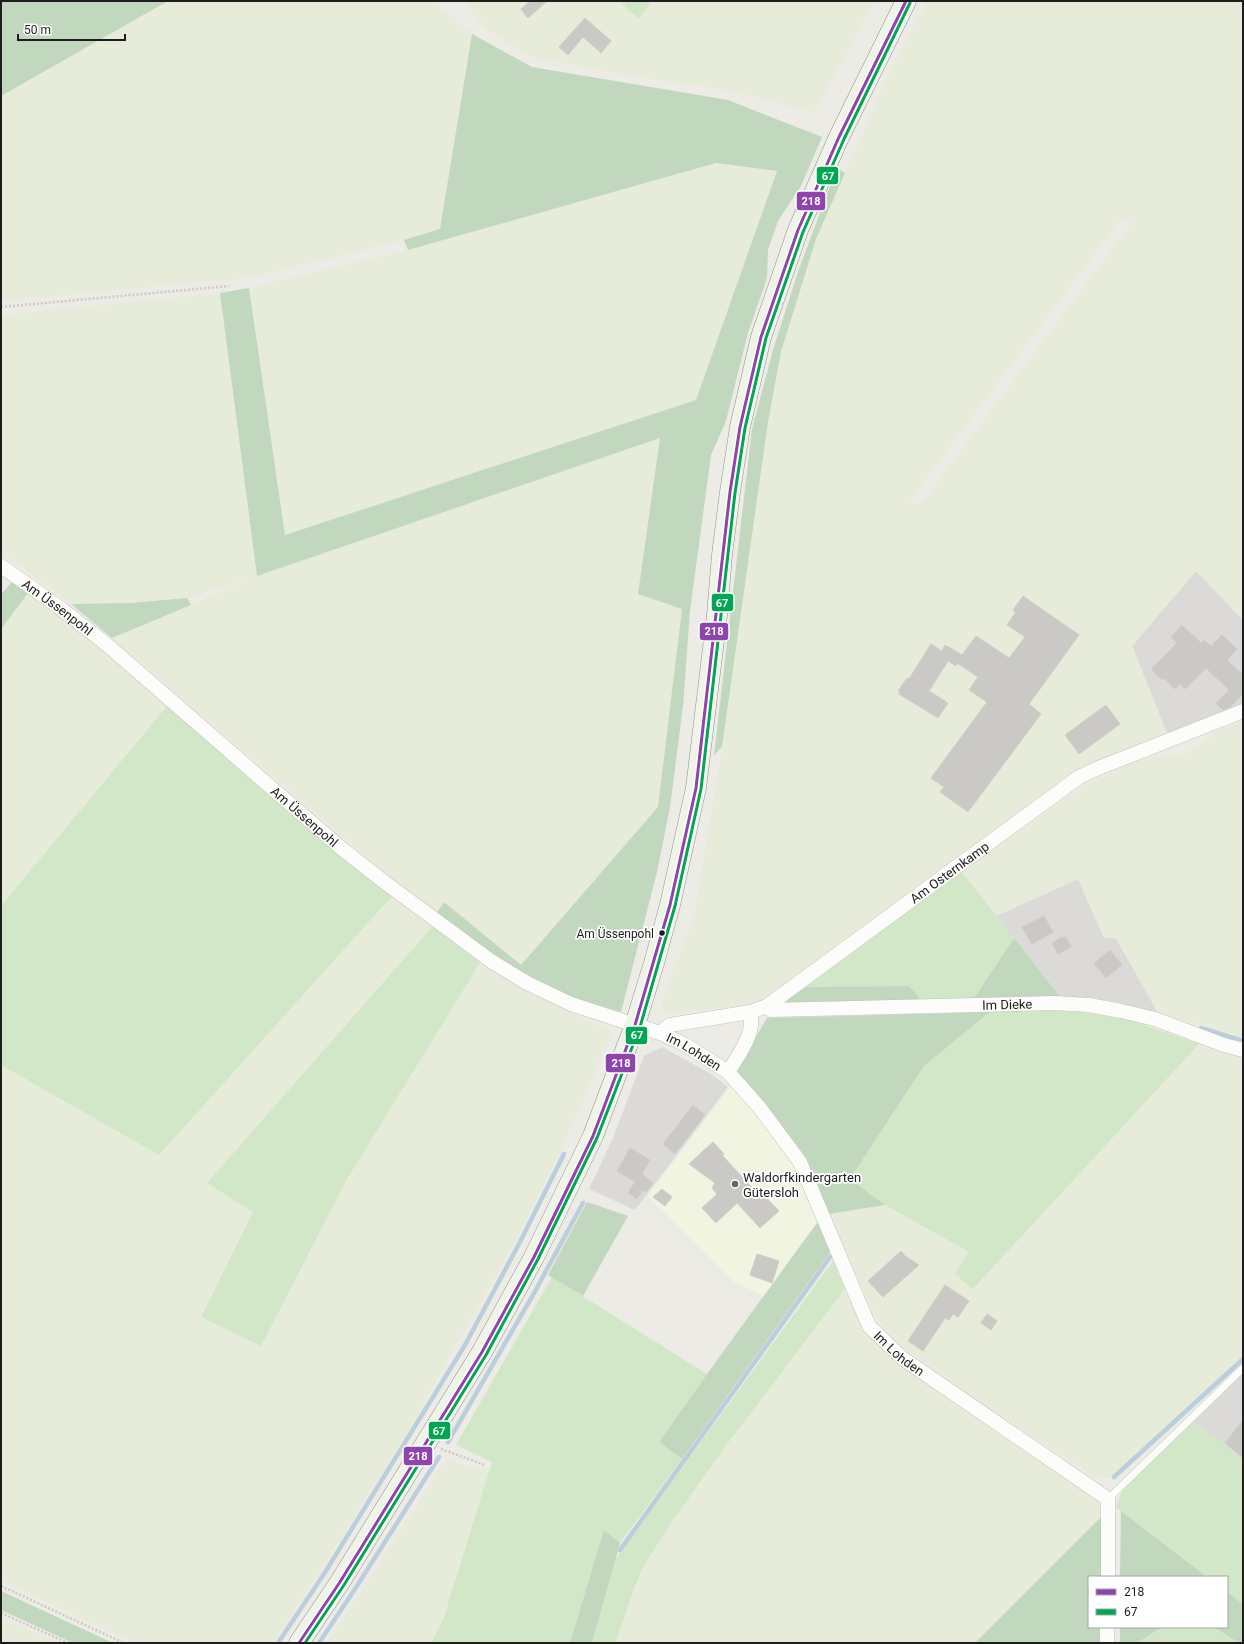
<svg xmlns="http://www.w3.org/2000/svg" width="1244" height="1644" font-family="Roboto,sans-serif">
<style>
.residential{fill:#dbdad8}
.education{fill:#f2f4e2}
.farmland{fill:#e7ebda;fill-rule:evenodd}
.grass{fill:#d2e7c7}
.forest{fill:#c2d8be}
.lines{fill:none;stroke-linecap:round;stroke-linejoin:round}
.stream{stroke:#bccedc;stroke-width:4.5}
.building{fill:#cac9c6;stroke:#cfcdc8}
.service-casing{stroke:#c3c2c0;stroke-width:8}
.minor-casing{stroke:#c3c2c0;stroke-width:15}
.secondary-casing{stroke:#8e9480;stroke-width:21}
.path{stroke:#d1c8c4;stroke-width:2.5;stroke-dasharray:2 2;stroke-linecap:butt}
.service{stroke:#fcfcfb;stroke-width:7}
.minor{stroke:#fcfcfb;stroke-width:14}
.secondary{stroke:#f0f3ea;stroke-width:20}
.bus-1-casing{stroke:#fff;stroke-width:6}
.bus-2-casing{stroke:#fff;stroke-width:6}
.bus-1{stroke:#8e44ad;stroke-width:3}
.bus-2{stroke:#00a651;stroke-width:3}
.bus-dot{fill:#1d1d1d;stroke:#fff;stroke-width:1.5}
.poi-dot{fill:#656563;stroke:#fff;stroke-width:1.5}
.labels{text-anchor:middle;stroke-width:3.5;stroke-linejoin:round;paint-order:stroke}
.bus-label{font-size:12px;fill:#1d1d1d;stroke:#fff;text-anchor:end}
.street-label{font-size:13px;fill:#1d1d1d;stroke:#fff}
.poi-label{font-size:13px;fill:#1d1d1d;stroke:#fff;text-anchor:start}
.line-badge{stroke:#fff;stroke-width:1.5}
.badge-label{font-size:11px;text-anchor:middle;font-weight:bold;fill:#fff}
</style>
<rect width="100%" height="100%" fill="#ecebe6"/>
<g class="residential">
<path d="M1196,571L1243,620V705L1168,736L1132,646Z"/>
<path d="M1078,879L1104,938H1116L1158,1013L1090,1001L1061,998L996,916Z"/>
<path d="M662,1047L711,1074L728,1087L635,1210L589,1189L613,1138L644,1056Z"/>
<path d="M1243,1373V1459L1192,1421Z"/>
</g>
<path class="education" d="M731,1086L754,1112L794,1167L819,1220L764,1296L734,1282L648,1196Z"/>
<g class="farmland">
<path d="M168,1H434L472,34L440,229L404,240L247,278L1,301V96Z"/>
<path d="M463,1H619L639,19L651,1H875L814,113L743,93L608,72L531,57L487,30Z"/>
<path d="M927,1H1243V620L1196,571L1132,646L1168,736L1077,773L980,842L761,1001L745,1006L672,1013L660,1011L663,999L695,913L722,747L768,422L781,352L816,239L882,89ZM1122,217L1132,223L922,503H908Z"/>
<path d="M716,163L777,171L696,400L285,535L249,288L408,250Z"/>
<path d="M220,293L257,576L660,437L638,594L682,608L658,807L521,965L444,902L436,914L408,893L112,638L252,578L187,598L131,603L71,604L22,567L1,554V315Z"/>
<path d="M28,593L79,628L167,706L1,906V629Z"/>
<path d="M1243,721V1037L1158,1013L1116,938H1104L1078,879L996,916L961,871L1091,781L1147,757L1185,753L1203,743L1215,732Z"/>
<path d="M392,896L433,926L207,1183L253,1212L201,1317L261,1346L347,1179L480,963L498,976L612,1032L573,1124L514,1245L459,1339L408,1432L279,1635L272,1643H135L1,1581V1065L159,1155Z"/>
<path d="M1199,1044L1243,1056V1356L1111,1477L1098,1479L981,1403L908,1351L877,1320L829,1214L885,1205L969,1252L974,1289Z"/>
<path d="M845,1289L864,1331L899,1362L1099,1502L1101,1517L975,1643H615L641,1570L671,1523L727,1444Z"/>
<path d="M447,1459L489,1472L443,1620L431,1643H327Z"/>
<path d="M1,1617L58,1643H1Z"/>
</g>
<g class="grass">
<path d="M619,1H651L639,19Z"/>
<path d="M167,706L392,896L159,1155L1,1065V906Z"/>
<path d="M961,871L1014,938L974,998L922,1001L909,986L806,987Z"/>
<path d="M433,926L480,963L347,1179L261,1346L201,1317L253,1212L207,1183Z"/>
<path d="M1027,1010C1057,1010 1087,1011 1117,1017C1145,1024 1172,1035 1199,1044L973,1289L955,1274L969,1252L885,1205L850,1179L924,1066L990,1012Z"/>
<path d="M833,1261L845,1289L727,1444L671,1523L641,1570L615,1643H592L615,1560Z"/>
<path d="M552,1277L707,1374L659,1442L682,1459L620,1543L604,1531L570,1643H431L443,1620L492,1462L456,1445Z"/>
<path d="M1192,1421L1243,1459V1604L1227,1592V1577H1207L1116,1507L1122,1491Z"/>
<path d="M1162,1627H1214L1239,1643H1137Z"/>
</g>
<g class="forest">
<path d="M1,1H168L1,96Z"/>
<path d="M472,34L532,67L728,100L822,137L801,186L778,221L768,250L767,278L748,333L726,421L711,455L690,611L683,706L670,807L657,872L621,1012L574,999L508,967L436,914L444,902L521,965L658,807L682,609L638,594L660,438L257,576L220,293L249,288L285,535L696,400L777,171L716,163L408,250L404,240L440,229Z"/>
<path d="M837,167L845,173L816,239L781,352L768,422L722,747L714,755L752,429L775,343L799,269Z"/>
<path d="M12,582L28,593L1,629V594Z"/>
<path d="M187,598L191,605L112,638L71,604L131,603Z"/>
<path d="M1014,938L1061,998H974Z"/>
<path d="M909,986L922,1001L787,1004V1000L806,987Z"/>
<path d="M990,1012L924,1066L850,1179L885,1205L829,1214L735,1072L767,1018Z"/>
<path d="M587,1202L628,1216L583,1296L548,1275Z"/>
<path d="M819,1220L831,1251L682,1459L659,1442L707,1374Z"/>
<path d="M1121,1511L1207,1577H1120Z"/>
<path d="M1101,1517V1577H1089V1627H1100V1643H975Z"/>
<path d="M604,1530L620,1543L592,1643H570Z"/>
<path d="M1,1591L113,1643H73L1,1610Z"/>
<path d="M1227,1592L1243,1604V1643H1239L1214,1627H1227Z"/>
<path d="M1120,1627H1162L1137,1643H1120Z"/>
</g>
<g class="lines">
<g class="stream">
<path d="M1201,1028L1243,1041"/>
<path d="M448,1442L533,1295L583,1203"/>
<path d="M1114,1477L1243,1359"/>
<path d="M620,1550L830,1257"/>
<path d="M278,1643L324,1574L465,1345L519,1244L564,1154"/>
<path d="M319,1643L355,1589L439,1457"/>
</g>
</g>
<g class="building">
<path d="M530,1H547L528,18L521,9Z"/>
<path d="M585,18L611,41L601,53L583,37L568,55L559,47Z"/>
<path d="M1023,596L1079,635L1029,704L1041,714L968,812L940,792L944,787L931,778L987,702L969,690L978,677L957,663L956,666L948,661L929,691L948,703L938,718L899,694L900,692L898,691L907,678L909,679L931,644L942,651L945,645L962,655L976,636L1009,658L1025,637L1007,625L1016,612L1013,610Z"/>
<path d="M1182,625L1201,643L1204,640L1211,646L1222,635L1237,649L1227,660L1243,675V694L1230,707L1223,710L1216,703L1229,690L1206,668L1185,689L1180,684L1175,689L1164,678L1162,680L1151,669L1177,643L1171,637Z"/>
<path d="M1106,705L1120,724L1079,754L1065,735Z"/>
<path d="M1044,916L1053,932L1032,944L1022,927Z"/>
<path d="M1062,937L1063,938L1066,937L1071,947L1058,954L1052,943Z"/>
<path d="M1110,950L1122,965L1106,978L1094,963Z"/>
<path d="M693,1105L705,1115L675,1154L663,1144Z"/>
<path d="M713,1142L724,1154L722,1155L757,1193L760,1191L779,1211L760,1228L737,1203L716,1223L702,1208L717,1194L712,1188L715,1183L689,1164Z"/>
<path d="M630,1148L650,1160L642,1174L653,1183L646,1192L643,1190L637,1199L628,1193L635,1182L617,1171Z"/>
<path d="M662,1189L672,1197L665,1206L653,1197Z"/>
<path d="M901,1251L905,1256L919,1265L883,1297L868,1281Z"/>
<path d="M757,1254L779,1261L772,1283L750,1275Z"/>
<path d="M945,1285L969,1301L958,1317L953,1314L949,1320L945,1318L923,1351L908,1341Z"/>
<path d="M987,1314L997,1321L991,1330L981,1323Z"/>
<path d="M1243,1420V1458L1225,1443Z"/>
</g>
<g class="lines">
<defs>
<path id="service" d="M1108,1499L1243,1368"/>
<g id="minor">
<path id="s1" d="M1,566L59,607L105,643L341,848L383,881L491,961L527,983L571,1004L660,1033L684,1044L728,1072L759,1107L800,1162L869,1326L902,1358L1108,1499V1577"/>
<path id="s2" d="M767,1006L771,1010L1054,1003L1089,1005L1121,1011L1155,1019L1224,1045L1243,1050"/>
<path id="s3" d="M660,1033L670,1025L750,1012L767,1006L1079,777L1096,769L1243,711"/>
<path d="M728,1072C738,1055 756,1034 750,1012"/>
<path d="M1107,1643V1627"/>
</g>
<path id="secondary" d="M299,1643L340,1582L482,1352L534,1257L593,1136L635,1025L654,963L670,905L696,788L717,615L722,555L730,492L740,427L761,337L798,230L839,137L906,1"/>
</defs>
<use href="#service" class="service-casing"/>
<use href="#minor" class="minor-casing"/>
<use href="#secondary" class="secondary-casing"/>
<g class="path">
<path d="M1,307L229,286"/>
<path d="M441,1449L485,1465"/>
<path d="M1,1586L124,1643"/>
<path d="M1,1613L68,1643"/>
</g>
<use href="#service" class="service"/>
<use href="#minor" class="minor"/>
<use href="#secondary" class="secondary"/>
<defs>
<path id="bus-1" d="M299,1643L340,1582L482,1352L534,1257L593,1136L635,1025L670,905L696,788L730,492L740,427L761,337L798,230L839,137L906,1"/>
<path id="bus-2" d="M305,1643L344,1585L486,1355L538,1259L597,1138L640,1027L675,906L701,789L735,493L745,428L766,338L803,232L844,139L910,3"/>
</defs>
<use href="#bus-1" class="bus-1-casing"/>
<use href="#bus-2" class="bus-2-casing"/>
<use href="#bus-1" class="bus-1"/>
<use href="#bus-2" class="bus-2"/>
</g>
<circle class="bus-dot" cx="662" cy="933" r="3.5"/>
<circle class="poi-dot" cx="735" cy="1184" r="4"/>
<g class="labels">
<g class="bus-label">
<text x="654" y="938">Am Üssenpohl</text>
</g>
<g class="street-label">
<text dy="5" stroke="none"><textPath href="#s1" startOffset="70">Am Üssenpohl</textPath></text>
<text dy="5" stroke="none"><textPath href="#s1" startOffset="394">Am Üssenpohl</textPath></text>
<text dy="5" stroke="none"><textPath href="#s3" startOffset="338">Am Osternkamp</textPath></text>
<text dy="5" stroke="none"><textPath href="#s2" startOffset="242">Im Dieke</textPath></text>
<text dy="5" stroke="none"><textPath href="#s1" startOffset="853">Im Lohden</textPath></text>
<text dy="5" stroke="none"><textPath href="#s1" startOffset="1227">Im Lohden</textPath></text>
</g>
<g class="poi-label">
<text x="743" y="1182">Waldorfkindergarten<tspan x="743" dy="15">Gütersloh</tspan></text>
</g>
</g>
<g class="line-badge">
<rect x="816" y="166" width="23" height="19" rx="4" fill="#00a651"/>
<rect x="796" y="191" width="30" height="20" rx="4" fill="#8e44ad"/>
<rect x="711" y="593" width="23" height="19" rx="4" fill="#00a651"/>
<rect x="699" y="622" width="30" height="19" rx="4" fill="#8e44ad"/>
<rect x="625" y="1026" width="23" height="19" rx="4" fill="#00a651"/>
<rect x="605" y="1053" width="31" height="20" rx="4" fill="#8e44ad"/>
<rect x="428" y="1421" width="23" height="19" rx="4" fill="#00a651"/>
<rect x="403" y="1446" width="30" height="20" rx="4" fill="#8e44ad"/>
</g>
<g class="badge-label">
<text x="828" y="180">67</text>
<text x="811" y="205">218</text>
<text x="722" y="607">67</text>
<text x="714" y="635">218</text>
<text x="637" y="1039">67</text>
<text x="621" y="1067">218</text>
<text x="439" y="1435">67</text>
<text x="418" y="1460">218</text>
</g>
<rect width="1244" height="1644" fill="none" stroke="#1d1d1d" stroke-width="4"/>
<rect x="1088" y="1576" width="140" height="52" fill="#ffffff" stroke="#a5a5a5"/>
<rect x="1096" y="1589" width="20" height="6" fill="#8e44ad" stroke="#a5a5a5"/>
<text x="1124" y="1596" font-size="12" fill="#1d1d1d">218</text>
<rect x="1096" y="1609" width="20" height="6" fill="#00a651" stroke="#a5a5a5"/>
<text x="1124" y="1616" font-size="12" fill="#1d1d1d">67</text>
<path d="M18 34v6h107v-6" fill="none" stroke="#1d1d1d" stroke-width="2"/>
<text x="24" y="34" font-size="12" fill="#1d1d1d" stroke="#ffffff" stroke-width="3" paint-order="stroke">50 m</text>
</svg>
